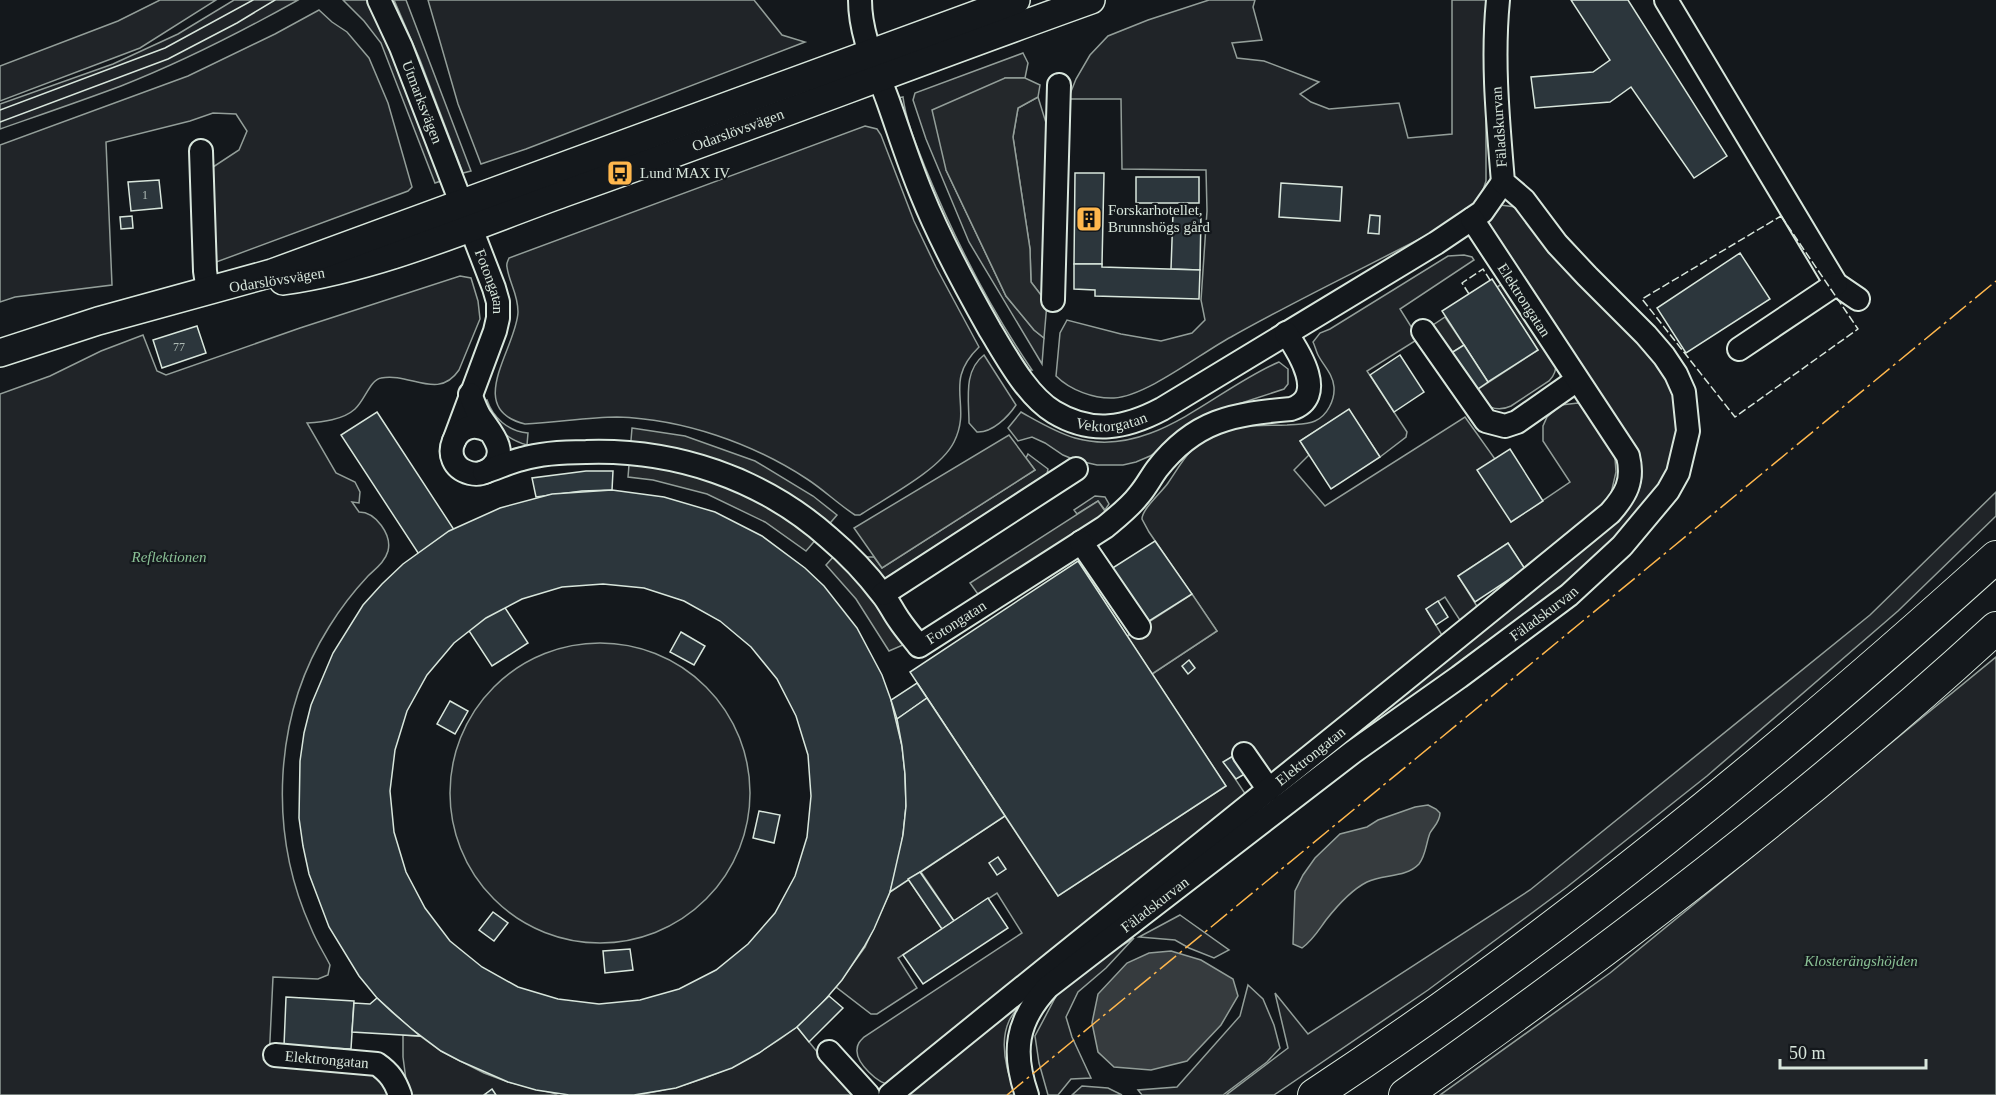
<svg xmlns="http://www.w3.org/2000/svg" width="1996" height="1095" font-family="'Times New Roman',serif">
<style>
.green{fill:#202428;stroke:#939e99;stroke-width:1.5}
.parking{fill:#24282b;stroke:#939e99;stroke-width:1.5}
.water{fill:#363b3e;stroke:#939e99;stroke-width:1.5}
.building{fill:#2c363c;stroke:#d8e6dc;stroke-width:1.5;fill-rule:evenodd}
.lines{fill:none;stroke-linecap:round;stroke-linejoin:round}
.minor-casing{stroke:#d8e6dc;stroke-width:26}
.major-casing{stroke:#d8e6dc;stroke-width:30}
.highway-casing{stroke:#d8e6dc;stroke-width:34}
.minor{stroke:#14181c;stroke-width:22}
.major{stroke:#14181c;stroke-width:27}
.highway{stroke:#14181c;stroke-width:32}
.tram{stroke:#d8e6dc;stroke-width:1.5}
.fence{stroke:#d8e6dc;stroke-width:1.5;stroke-dasharray:8 3;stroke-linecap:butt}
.power{stroke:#ffb74d;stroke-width:1.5;stroke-dasharray:21 4.5 3 4.5;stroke-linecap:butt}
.labels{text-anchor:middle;stroke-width:4.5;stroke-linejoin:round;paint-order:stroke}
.number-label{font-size:12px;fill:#adbab4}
.street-label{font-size:15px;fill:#d8e6dc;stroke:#14181c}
.poi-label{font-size:15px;fill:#d8e6dc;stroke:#14181c;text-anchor:start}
.park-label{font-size:15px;font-style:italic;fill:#8ac095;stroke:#14181c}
</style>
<rect width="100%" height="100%" fill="#14181c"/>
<g class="green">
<path d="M160,0H216L140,48L0,101V66L118,21Z"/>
<path d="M234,0H298C241,32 182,62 121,86C81,101 40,115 0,129V104L113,64L178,34Z"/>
<path d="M343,0H368L386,26L441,181L435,183L381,43L364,21Z"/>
<path d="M394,0H406L471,171L463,173L420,60Z"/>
<path d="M428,0H754L782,35L805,42L526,149L481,164L458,104Z"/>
<path d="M1209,0H1255L1253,7L1262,40L1232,43L1237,58L1264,61L1319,82L1300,94L1311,102L1329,109L1399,103L1408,138L1452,134V0H1488L1486,82V181L1480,199L1474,207L1443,227C1372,264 1300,298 1231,337C1201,353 1147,396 1114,398C1094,399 1070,390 1056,376L1060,333L1067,320L1121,334L1161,341L1192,333L1205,320L1201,300L1207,211L1206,170L1122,169L1121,99H1068L1076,79L1090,55L1108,36L1148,20Z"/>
<path d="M319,10L332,22L347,32L369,58L388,103L412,187L408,191L211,264L213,167L239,150L247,131L236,114L213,113L190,121L106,142L112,285L15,297L0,302V145L188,76L275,34Z"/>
<path d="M1023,53L1028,63L1025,78H1005L946,170L1006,296L1034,330L1044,338L1042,364L969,242L926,139L913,100L915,93Z"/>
<path d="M903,97C906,121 916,144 925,167C954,238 989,307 1032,370H1026L1013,354L929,193L898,98Z"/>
<path d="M1038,97L1047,126V303L1031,282L1030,249L1013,137L1018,108Z"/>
<path d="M865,126L877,129L881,135L914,221L936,267L979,347C942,383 973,404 954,442C940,470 887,497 860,515H855C838,504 824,490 807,479C752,443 683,419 617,417C586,417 556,423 525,424C463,409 517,347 518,312C518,293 509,283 507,267C506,263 508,261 509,258Z"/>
<path d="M1500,205L1516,207L1661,364L1678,400L1680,421L1671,464L1660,488L1640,515L1542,609L1023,1002C1018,1008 1012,1014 1009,1021C999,1043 1007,1073 1016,1095H901L1630,505C1642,488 1645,474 1639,453L1492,231L1487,221Z"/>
<path d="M1464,255L1472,257L1474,260L1400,309L1417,336L1415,341L1367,371L1407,432L1406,437L1380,457L1349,410L1300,441L1309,455L1294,470L1325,506L1465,417L1495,459L1511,522L1570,482L1543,441V426L1547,417L1561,405L1578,403L1586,406L1611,442L1615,458L1616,472L1610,498L1505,592L1500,585L1525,569L1508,543L1458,576L1480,611L1463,625L1445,597L1426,609L1445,640L1270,778L1245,748L1224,762L1246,795L891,1085C878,1084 856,1063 857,1050C857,1044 860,1041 864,1037L1022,933L997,893L954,921L921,872L1005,816L1058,896L1226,786L1152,674L1217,631L1149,532L1142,519C1142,509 1161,493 1168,483C1181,464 1192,443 1214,433C1237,424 1264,426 1287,425C1296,424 1307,425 1315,421C1327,416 1335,400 1334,387C1333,374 1323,365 1318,355C1316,351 1315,346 1313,342L1320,333L1330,329L1448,256Z"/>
<path d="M460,276L471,278L478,301L480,319L459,370C438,401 410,372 381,378C370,380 365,400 355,409C343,420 322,422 307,423L336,473L355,482L360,492L359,503L352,502L359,512C376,512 392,535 388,551C385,562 375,569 368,576C354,591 340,609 329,627C273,716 268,833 311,928C316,941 324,953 330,965L328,975L318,979L273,977L269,1061L362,1068L378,1076L389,1095H0V394L50,376L101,351L143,335L157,371L166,375L300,328Z"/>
<path d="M1507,281L1556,361C1556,370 1555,375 1549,381L1511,406C1494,414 1484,404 1472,393L1538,350L1497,287Z"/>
<path d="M984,355L1016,405C1008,417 992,433 977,432L969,423C969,400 963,371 984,355Z"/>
<path d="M1279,362L1288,369V384L1284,389L1217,411L1150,456L1136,462L1123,465H1097L1075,460L1063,455L1045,443L1032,437L1018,441L1008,428L1021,412C1039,422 1055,432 1075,438C1152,460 1213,390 1279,362Z"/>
<path d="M487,400C493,418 508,431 528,433L527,445C500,437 495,424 484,401Z"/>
<path d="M1028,454L1048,469L1047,474L886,578L877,576L866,562L867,557H874L882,568L1035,470L1026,458Z"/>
<path d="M1996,492V516L1898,611L1707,776L1567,887L1428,990L1274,1095H1226L1288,1048L1275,993L1308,1034L1530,890L1870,615Z"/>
<path d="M1095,496L1105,497L1109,504L1105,510L1098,501L1077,514L1074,510Z"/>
<circle cx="600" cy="793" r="150"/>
<path d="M1996,657V1095H1440L1610,973Z"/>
<path d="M908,879L942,929L898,958L917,988L877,1014H871L836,987L865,947L890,892Z"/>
<path d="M1180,915L1229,950L1214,958L1189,948L1175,940L1139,937Z"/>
<path d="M1134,938L1106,968L1078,992L1066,1017L1072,1037L1091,1078L1071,1079L1058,1095H1048L1039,1063L1035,1036L1064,981Z"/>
<path d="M1248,985L1263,999L1274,1025L1280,1048L1267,1062L1223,1095H1142L1138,1090L1177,1087L1240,1016Z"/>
<path d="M797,1027L852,1095H634C695,1088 748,1064 797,1027Z"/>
<path d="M403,1035L420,1036L441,1051L484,1073L508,1082L557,1094L554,1095H496L492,1090L484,1095H408L403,1057Z"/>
<path d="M1082,1086L1108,1088L1122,1095H1072Z"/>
</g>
<g class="parking">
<path d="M1005,78H1025L1040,85L1038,97L1018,108L1013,137L1030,249L1031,282L1047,303L1044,338L1034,330L1006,296L946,170L932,110Z"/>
<path d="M1445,317L1464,345L1448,355L1430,327Z"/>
<path d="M632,428L685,436L755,461L813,496L837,515L806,551L765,522L707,494L653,480L628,477Z"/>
<path d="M1009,435L1035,470L882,568L854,528Z"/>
<path d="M1098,501L1107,514L980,597L970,583Z"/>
<path d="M834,556L868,593L886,618L903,645L889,651L856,599L826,565Z"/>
<path d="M1192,594L1217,631L1152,674L1127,636Z"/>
</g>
<g class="water">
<path d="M1428,805L1436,809L1440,813C1440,822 1434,826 1430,833C1426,843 1426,855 1419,864C1406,878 1383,874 1367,882C1351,890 1337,906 1326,920C1318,931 1313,940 1302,948L1293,944L1295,891L1303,875L1315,858L1340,834L1367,827L1378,820L1415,807Z"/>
<path d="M1171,951L1201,960L1233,979L1238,996L1221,1025L1187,1061L1151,1070L1114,1067L1098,1052L1092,1023L1098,994L1127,963L1149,953Z"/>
</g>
<g class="building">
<path d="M1571,0H1628L1727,156L1694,178L1631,87L1610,102L1535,108L1531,77L1593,72L1610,60Z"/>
<path d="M1075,173H1104L1102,264H1074Z"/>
<rect x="1136" y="177" width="63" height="26"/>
<path d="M159,180L162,208L131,211L128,182Z"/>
<path d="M1281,183L1342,187L1340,221L1279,217Z"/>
<path d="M1173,213L1201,214L1200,270L1171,269Z"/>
<path d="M1370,215L1380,216L1379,234L1368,233Z"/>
<path d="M132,216L133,228L121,229L120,217Z"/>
<path d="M1740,253L1770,299L1686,353L1657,308Z"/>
<path d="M1074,264H1102V267L1200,270L1199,299L1095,296V290L1074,289Z"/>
<path d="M1492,279L1538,350L1488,382L1442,311Z"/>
<path d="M197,326L206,353L162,368L153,340Z"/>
<path d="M1464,345L1488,382L1472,393L1448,355Z"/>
<path d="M1400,355L1424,392L1394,412L1370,375Z"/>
<path d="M1349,409L1380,457L1331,489L1300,441Z"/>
<path d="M377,412L528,643L492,666L341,435Z"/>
<path d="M1510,449L1543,501L1511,522L1477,470Z"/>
<path d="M586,471H613L612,490L582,491L536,497L532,478Z"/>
<path d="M612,490L664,497L715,512L762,536L805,568L824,586L857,628L882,675L891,700L902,746L905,774L906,806L903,835L898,865L890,892L874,929L864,947L842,980L818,1008L797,1027L759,1053L732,1068L676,1088L634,1095H569L536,1090L508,1082L460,1061L441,1051L409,1027L377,998L359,976L329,927L309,874L303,846L299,818L300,761L304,733L311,705L333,653L363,605L382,584L403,564L449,531L500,508L552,494ZM603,584L644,588L684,601L720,621L751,647L777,679L796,716L808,755L811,796L807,837L795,876L775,913L748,944L716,970L679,989L640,1000L599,1004L558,999L518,987L482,967L450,941L425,908L406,872L394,832L390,791L395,750L407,711L427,675L454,643L486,618L522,599L562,587Z"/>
<path d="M1155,541L1192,594L1146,623L1111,569Z"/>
<path d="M1508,543L1525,569L1475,602L1458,576Z"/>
<path d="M1078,561L1226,786L1058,896L910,672Z"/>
<path d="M1438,601L1448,617L1436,625L1426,609Z"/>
<path d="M681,632L705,646L694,665L670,652Z"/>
<path d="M1189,660L1195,668L1188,674L1182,666Z"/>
<path d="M917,683L927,698L897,719L891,700Z"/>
<path d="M927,698L1005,816L890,892L903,835L906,806L905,774L902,746L897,719Z"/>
<path d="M450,701L468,711L455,734L437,724Z"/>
<path d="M1238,753L1250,771L1236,779L1223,762Z"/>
<path d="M759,811L780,815L774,843L753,838Z"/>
<path d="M998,857L1006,869L997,875L989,863Z"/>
<path d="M920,872L954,921L942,929L908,879Z"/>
<path d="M988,898L1008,928L923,984L903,955Z"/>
<path d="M493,912L508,923L494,941L479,930Z"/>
<path d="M630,949L633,970L605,973L603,951Z"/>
<path d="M829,996L843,1008L809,1042L797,1027Z"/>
<path d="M286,997L354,1001L351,1049L284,1046Z"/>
<path d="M377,998L392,1012L420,1036L352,1032L354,1003L370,1004Z"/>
<path d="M492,1089L496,1095H484Z"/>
</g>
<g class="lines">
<defs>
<g id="minor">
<path id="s1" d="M379,0L401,47L494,288L498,302V318L495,331L454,441"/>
<path id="s2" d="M860,0C860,35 876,68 888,101C899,132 909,164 922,195C941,242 965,286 990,330C1006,356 1027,396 1054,412C1092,435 1126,428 1162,409L1436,243L1482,212L1503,182"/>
<path d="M1666,0L1836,284L1858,299"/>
<path d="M201,151L205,271L208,291"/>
<path d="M1053,300L1059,85"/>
<path d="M1423,331L1486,421L1505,426L1517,422L1577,380"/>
<path d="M1739,349L1836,284"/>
<path d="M470,394C473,401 475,408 479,415C488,430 510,450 492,467C486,473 478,475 470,473C435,464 455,412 489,431"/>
<path id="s3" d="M484,472C497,468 509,462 522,459C542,453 565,452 586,452C674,449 762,478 829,538C848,554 867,574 882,594C889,602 893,612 899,620C905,629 912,637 919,646L1105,527C1117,517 1130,507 1139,495C1146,487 1151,477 1157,469C1195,420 1233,414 1291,409C1328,397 1299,352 1286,333"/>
<path d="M1081,542L1139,627"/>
<path d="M883,594L1076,469"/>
<path d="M1244,754L1269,790"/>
<path d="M829,1052L868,1095"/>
<path id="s4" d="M275,1055L377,1064C390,1073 395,1081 400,1095"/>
<path id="s5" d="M890,1095C1129,900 1372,709 1610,513C1626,495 1634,481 1628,456L1472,219"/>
<path id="s6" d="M1027,1095C1012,1052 1016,1021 1048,987L1353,752L1459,677L1569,595L1622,546L1668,491L1678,473L1688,431L1684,392L1676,374L1664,356L1646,335L1587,276L1557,244L1524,200L1503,182C1498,121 1492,61 1498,0"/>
</g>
<g id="major">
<path id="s7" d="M283,281C381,267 472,226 564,193C740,131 915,63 1091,0"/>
<path d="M0,353L98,321L272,273L1016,0"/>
</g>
<g id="highway">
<path d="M1314,1095C1556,936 1781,751 1996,557"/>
<path d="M1405,1095C1610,950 1811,798 1996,628"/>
</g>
</defs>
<use href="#minor" class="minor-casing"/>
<use href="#major" class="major-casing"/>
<use href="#highway" class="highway-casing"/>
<use href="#minor" class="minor"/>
<use href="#major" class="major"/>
<use href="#highway" class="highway"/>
<g class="tram">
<path d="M0,110L165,48L253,0"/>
<path d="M0,122L168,59L237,23L275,0"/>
</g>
<g class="fence">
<path d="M1781,216L1858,329L1735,417L1642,299Z"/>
<path d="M1469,294L1462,283L1483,269L1490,280"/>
</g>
<path class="power" d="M1007,1095L1996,281"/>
</g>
<defs>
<symbol id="bus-square" viewBox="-11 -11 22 22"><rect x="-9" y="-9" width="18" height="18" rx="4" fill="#ffb74d" stroke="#14181c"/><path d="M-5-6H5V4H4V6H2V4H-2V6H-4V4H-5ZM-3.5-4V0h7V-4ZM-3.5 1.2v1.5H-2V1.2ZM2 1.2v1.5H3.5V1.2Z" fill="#111"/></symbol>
<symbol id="building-square" viewBox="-11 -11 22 22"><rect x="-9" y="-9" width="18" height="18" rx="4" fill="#ffb74d" stroke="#14181c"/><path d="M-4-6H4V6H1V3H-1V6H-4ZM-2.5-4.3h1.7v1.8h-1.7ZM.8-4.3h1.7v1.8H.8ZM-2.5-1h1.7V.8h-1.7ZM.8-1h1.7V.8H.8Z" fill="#111"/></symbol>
</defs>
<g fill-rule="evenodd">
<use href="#bus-square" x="605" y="158" width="30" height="30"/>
<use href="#building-square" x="1074" y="204" width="30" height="30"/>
</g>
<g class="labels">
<g class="number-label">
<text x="145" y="199">1</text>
<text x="179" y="351">77</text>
</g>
<g class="street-label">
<text dy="5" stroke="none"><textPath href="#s1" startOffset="111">Utmarksvägen</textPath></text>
<text transform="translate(1499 127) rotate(-94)" y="5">Fäladskurvan</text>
<text dy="5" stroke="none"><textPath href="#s7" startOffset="480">Odarslövsvägen</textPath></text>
<text transform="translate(277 280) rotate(-9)" y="5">Odarslövsvägen</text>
<text dy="5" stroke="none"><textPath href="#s1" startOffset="303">Fotongatan</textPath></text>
<text transform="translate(1524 300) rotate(57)" y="5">Elektrongatan</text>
<text dy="5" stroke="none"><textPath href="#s2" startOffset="522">Vektorgatan</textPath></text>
<text dy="5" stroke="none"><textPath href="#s6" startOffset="738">Fäladskurvan</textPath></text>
<text dy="5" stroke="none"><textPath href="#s3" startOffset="554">Fotongatan</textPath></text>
<text dy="5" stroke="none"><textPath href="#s5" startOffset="540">Elektrongatan</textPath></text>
<text dy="5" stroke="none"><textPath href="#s6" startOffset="252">Fäladskurvan</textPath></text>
<text dy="5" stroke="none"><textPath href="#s4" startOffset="52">Elektrongatan</textPath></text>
</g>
<g class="poi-label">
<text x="640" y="178">Lund MAX IV</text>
<text x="1108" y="215">Forskarhotellet,<tspan x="1108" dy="17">Brunnshögs gård</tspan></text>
</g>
<g class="park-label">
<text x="169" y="562">Reflektionen</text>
<text x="1861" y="966">Klosterängshöjden</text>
</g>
</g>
<path d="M1780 1059v9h146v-9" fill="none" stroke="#d8e6dc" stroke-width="3"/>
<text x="1789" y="1059" font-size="18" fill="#d8e6dc" stroke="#14181c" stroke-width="4.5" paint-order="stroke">50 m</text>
</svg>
